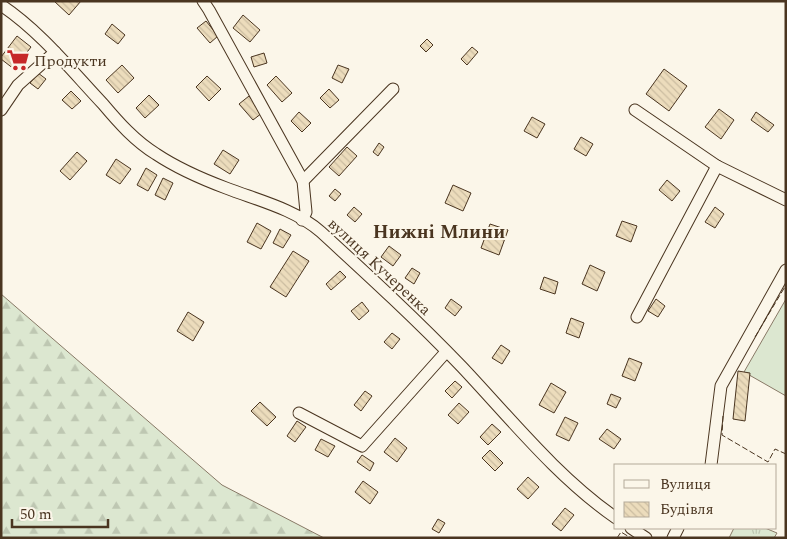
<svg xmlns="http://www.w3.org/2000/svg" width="787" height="539" font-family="Spectral,serif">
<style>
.grass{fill:url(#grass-tufts);stroke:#887966}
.forest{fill:url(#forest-firs);stroke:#887966}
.garden{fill:#dce7d0;stroke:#887966}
.building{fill:url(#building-back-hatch);stroke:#4a3520}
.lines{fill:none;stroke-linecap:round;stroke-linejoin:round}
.minor-casing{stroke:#4a3520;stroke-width:13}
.minor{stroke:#fbf6e9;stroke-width:11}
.fence{stroke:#4a3520;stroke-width:1;stroke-dasharray:6 2.5;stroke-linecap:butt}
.labels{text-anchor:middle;stroke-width:4;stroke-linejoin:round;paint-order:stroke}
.poi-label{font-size:16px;fill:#4a3520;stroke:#fbf6e9;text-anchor:start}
.street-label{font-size:16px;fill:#4a3520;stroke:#fbf6e9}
.quarter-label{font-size:19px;font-weight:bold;fill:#4a3520;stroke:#fbf6e9}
</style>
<defs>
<pattern id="grass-tufts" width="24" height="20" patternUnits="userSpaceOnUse" patternTransform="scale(1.25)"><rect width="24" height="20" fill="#dce7d0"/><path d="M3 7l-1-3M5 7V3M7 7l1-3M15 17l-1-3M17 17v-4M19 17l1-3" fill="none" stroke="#bec7b2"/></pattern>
<pattern id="forest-firs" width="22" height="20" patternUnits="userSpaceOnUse" patternTransform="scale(1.25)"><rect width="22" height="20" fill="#dce7d0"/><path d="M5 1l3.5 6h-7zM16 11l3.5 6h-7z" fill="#bec7b2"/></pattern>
<pattern id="building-back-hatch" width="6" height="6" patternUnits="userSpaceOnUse" patternTransform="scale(1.25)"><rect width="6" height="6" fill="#ecdcbc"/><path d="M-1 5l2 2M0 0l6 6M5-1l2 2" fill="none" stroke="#ccbda1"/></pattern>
</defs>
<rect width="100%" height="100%" fill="#fbf6e9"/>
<path class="grass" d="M734,528H765L777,533L774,538H729Z"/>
<path class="forest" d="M1,294L222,485L324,538H1Z"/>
<path class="garden" d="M786,299V396L744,372Z"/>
<g class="building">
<path d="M54,1H81L69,15Z"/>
<path d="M243,15L260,30L250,42L233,28Z"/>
<path d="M206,21L218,36L210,43L197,28Z"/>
<path d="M112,24L125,35L118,44L105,34Z"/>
<path d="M17,36L31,47L14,69L1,59V57Z"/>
<path d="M427,39L433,45L426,52L420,46Z"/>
<path d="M472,47L478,52L467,65L461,59Z"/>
<path d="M264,53L267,63L254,67L251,57Z"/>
<path d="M122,65L134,78L118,93L106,80Z"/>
<path d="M338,65L349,69L342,83L332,78Z"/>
<path d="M664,69L687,86L669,111L646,94Z"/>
<path d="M38,73L46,79L38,89L30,83Z"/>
<path d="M207,76L221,89L209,101L196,87Z"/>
<path d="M276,76L292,93L282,102L267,85Z"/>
<path d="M329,89L339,100L330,108L320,98Z"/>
<path d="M71,91L81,101L72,109L62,100Z"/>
<path d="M149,95L159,105L145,118L136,108Z"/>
<path d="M249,96L262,113L253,120L239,104Z"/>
<path d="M719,109L734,120L721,139L705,127Z"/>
<path d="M299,112L311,123L302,132L291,121Z"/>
<path d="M756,112L774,125L768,132L751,120Z"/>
<path d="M532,117L545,124L537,138L524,131Z"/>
<path d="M581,137L593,144L586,156L574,149Z"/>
<path d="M379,143L384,147L378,156L373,152Z"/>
<path d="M347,147L357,156L339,176L329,167Z"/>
<path d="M223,150L239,160L230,174L214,164Z"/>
<path d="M77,152L87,161L70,180L60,171Z"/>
<path d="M116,159L131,169L120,184L106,175Z"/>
<path d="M146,168L157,175L148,191L137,185Z"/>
<path d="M163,178L173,183L165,200L155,195Z"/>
<path d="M667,180L680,191L672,201L659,190Z"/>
<path d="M453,185L471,193L463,211L445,203Z"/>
<path d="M335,189L341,194L335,201L329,196Z"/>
<path d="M354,207L362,214L355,222L347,215Z"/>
<path d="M715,207L724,214L715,228L705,222Z"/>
<path d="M622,221L637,226L631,242L616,236Z"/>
<path d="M257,223L271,231L261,249L247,242Z"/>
<path d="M490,224L508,230L499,255L481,248Z"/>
<path d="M280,229L291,235L283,248L273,243Z"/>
<path d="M389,246L401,255L393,266L381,257Z"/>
<path d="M293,251L309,261L286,297L270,287Z"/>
<path d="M590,265L605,272L597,291L582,284Z"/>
<path d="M412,268L420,273L414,284L405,278Z"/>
<path d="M340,271L346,277L331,290L326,284Z"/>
<path d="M544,277L558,282L555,294L540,289Z"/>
<path d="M451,299L462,307L455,316L445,308Z"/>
<path d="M656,299L665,306L658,317L648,311Z"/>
<path d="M362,302L369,311L359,320L351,311Z"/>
<path d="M188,312L204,322L193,341L177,331Z"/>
<path d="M571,318L584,323L579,338L566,333Z"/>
<path d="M392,333L400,339L392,349L384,342Z"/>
<path d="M501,345L510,351L502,364L492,358Z"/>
<path d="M629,358L642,363L635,381L622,376Z"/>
<path d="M738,371L750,373L745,421L733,419Z"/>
<path d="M455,381L462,387L452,398L445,391Z"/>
<path d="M551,383L566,392L554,413L539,405Z"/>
<path d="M365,391L372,396L361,411L354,405Z"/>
<path d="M611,394L621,398L616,408L607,404Z"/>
<path d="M260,402L276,417L267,426L251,411Z"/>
<path d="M459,403L469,412L458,424L448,415Z"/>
<path d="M565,417L578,423L569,441L556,435Z"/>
<path d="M297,421L306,427L295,442L287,436Z"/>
<path d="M492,424L501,432L488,445L480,437Z"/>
<path d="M607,429L621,439L614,449L599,439Z"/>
<path d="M395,438L407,448L397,462L384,452Z"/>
<path d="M321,439L335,446L328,457L315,450Z"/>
<path d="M490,450L503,463L495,471L482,458Z"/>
<path d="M362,455L374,463L370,471L357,462Z"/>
<path d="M528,477L539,487L528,499L517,489Z"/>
<path d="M363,481L378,492L370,504L355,492Z"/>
<path d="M565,508L574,515L561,531L552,524Z"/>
<path d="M438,519L445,523L439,533L432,529Z"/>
</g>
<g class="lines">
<defs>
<g id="minor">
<path d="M203,1L209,10L303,181L306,212L302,220"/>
<path d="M1,5C40,31 71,70 103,104C119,123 135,141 156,154C177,168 202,179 226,188C257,200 295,209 321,232C369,276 417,320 462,367C511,419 557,477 616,518"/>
<path d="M1,110L18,85L55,52"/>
<path d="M635,110L717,166L786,200"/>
<path d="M303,181L393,89"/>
<path d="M637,317L717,166"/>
<path d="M299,413L362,446L446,352"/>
<path d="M711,465L721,386L786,270"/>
<path d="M631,528L646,538"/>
<path d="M673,538L678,528"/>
</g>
</defs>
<use href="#minor" class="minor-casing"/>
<use href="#minor" class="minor"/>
<g class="fence">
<path d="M755,337L786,285"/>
<path d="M723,416L722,435L768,462L775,449L786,454"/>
<path d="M617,538L621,532L631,538"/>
</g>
</g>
<defs>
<symbol id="supermarket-bare" viewBox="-9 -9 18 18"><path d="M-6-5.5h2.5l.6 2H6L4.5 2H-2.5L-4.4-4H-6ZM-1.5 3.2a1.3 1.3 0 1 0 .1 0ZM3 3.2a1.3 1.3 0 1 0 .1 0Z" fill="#c62828" stroke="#fbf6e9" stroke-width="2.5" paint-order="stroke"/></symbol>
</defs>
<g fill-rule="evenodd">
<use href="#supermarket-bare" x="2" y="44" width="32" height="32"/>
</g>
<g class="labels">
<g class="poi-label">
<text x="34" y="66">Продукти</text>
</g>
<g class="street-label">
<text transform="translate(380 266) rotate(43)" y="6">вулиця Кучеренка</text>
</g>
<g class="quarter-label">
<text x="439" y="238">Нижні Млини</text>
</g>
</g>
<rect width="787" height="539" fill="none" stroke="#4a3520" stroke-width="5"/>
<rect x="614" y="464" width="162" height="65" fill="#fbf6e9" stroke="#b4a999"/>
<rect x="624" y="480" width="25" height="8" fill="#fbf6e9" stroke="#b4a999"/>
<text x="660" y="489" font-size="15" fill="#4a3520">Вулиця</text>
<rect x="624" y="502" width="25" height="15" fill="url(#building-back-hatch)" stroke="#b4a999"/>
<text x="660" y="514" font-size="15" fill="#4a3520">Будівля</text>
<path d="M12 519v8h96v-8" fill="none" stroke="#4a3520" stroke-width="2.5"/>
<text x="20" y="519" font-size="15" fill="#4a3520" stroke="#fbf6e9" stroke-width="4" paint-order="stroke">50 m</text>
</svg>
